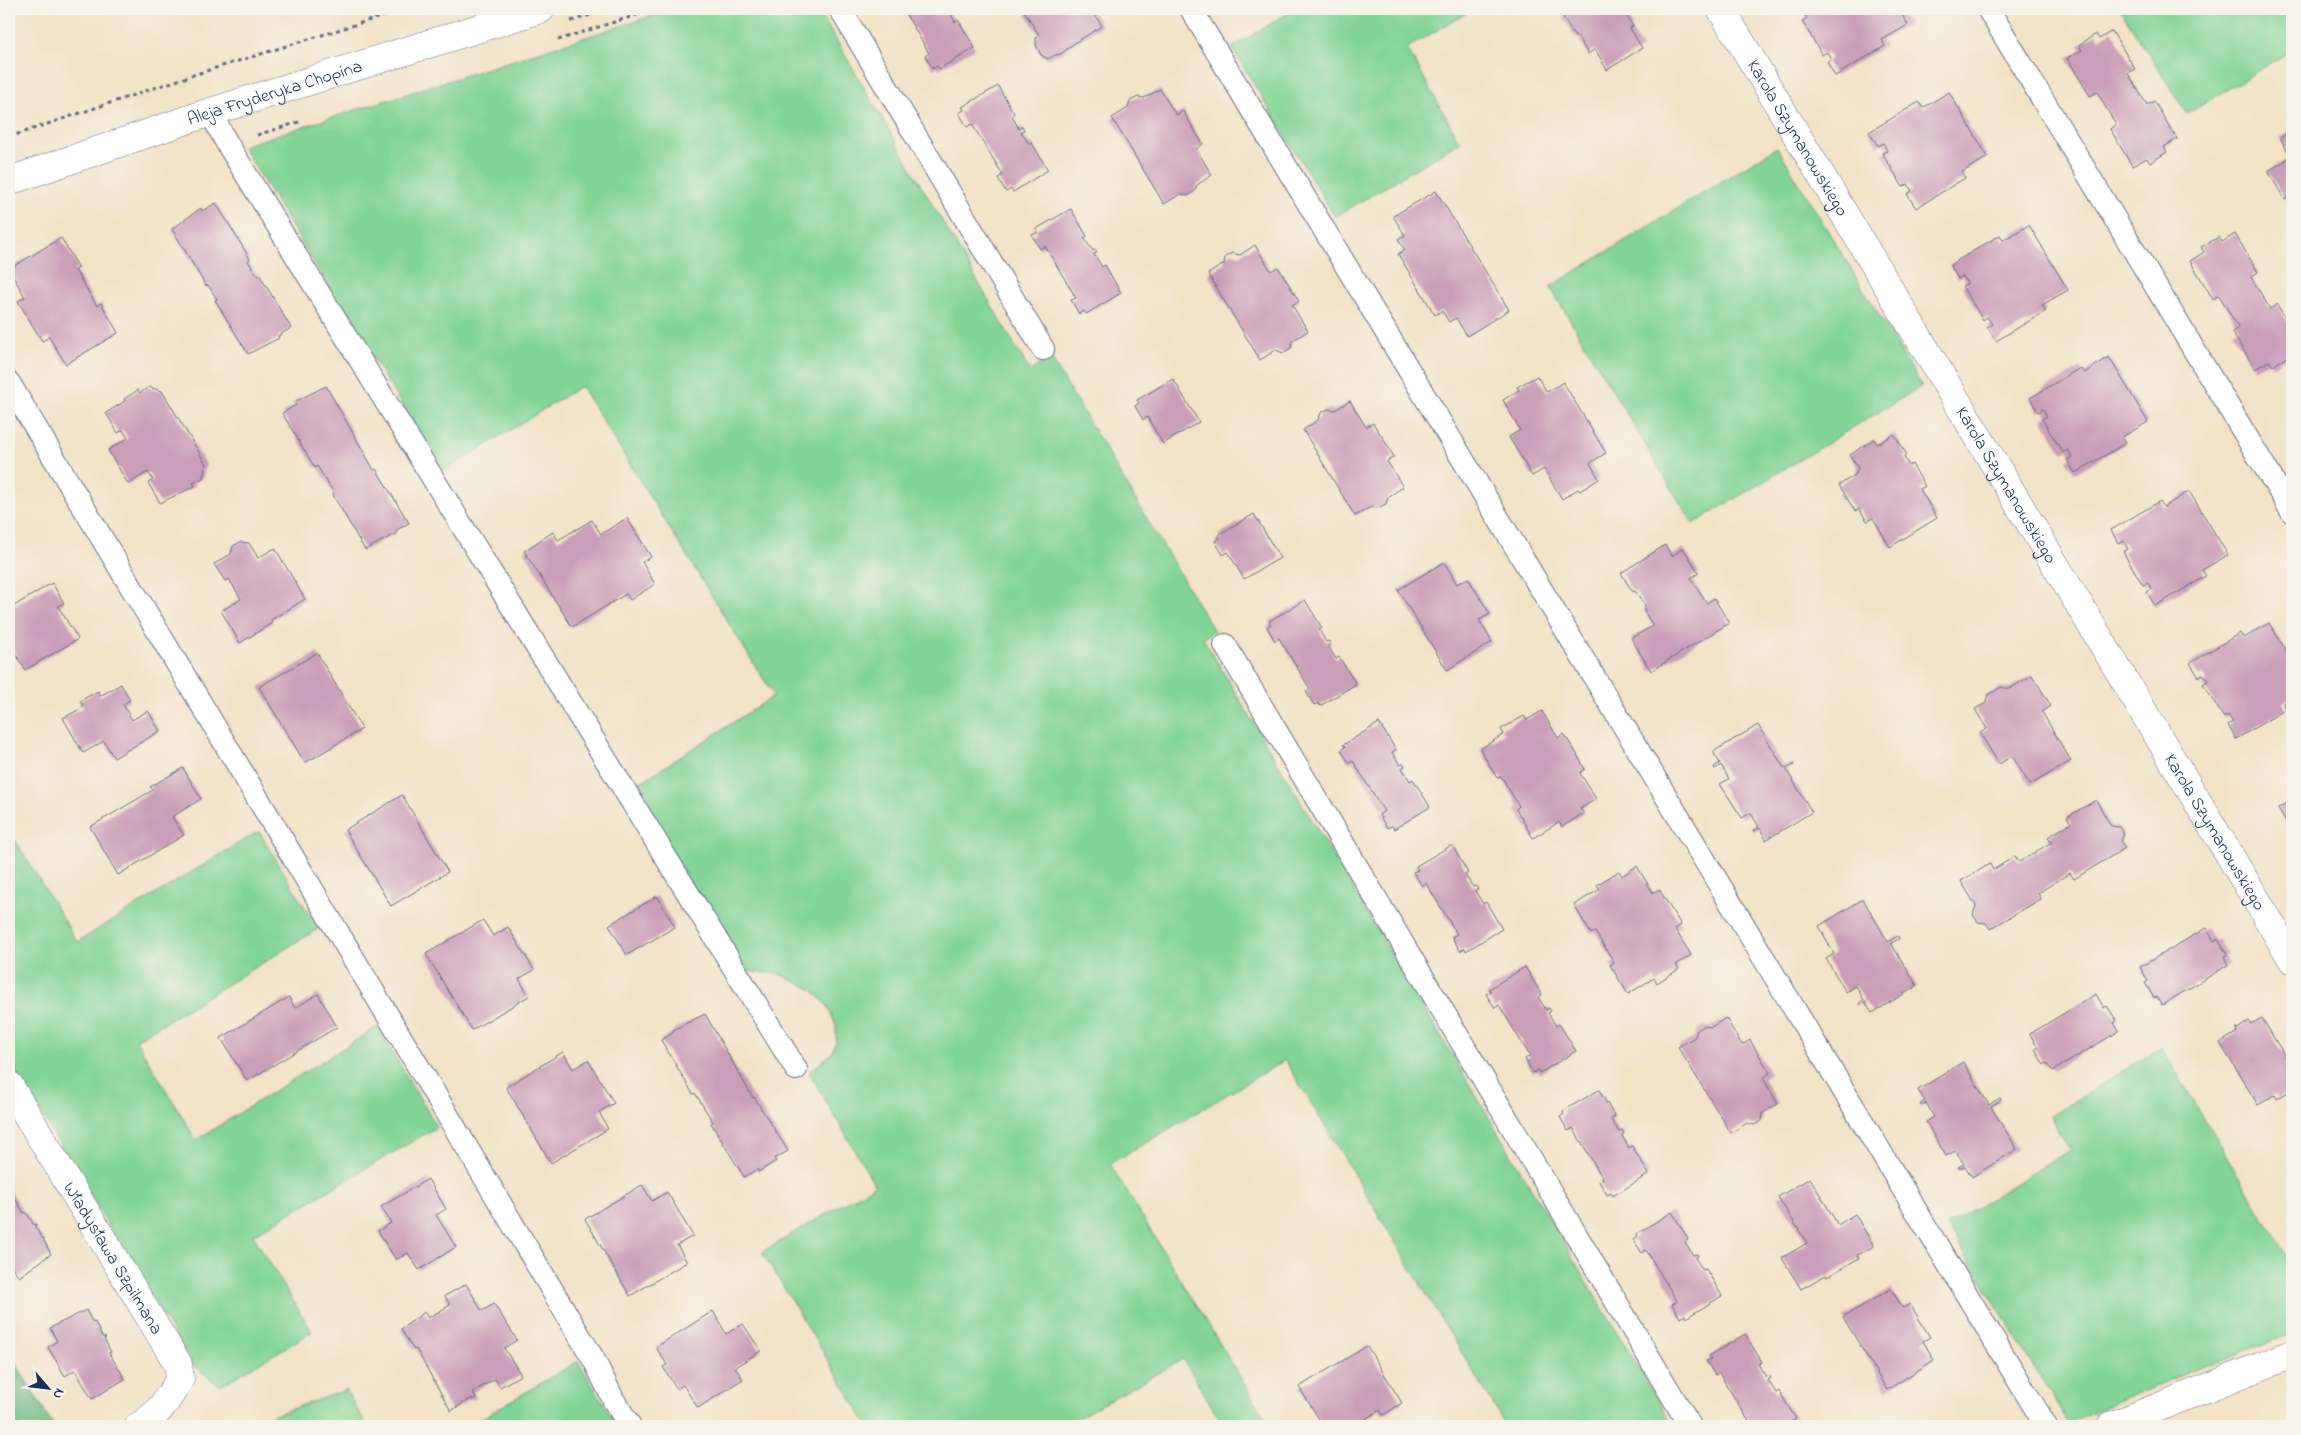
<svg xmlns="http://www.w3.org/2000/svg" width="2301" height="1435" font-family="'Indie Flower',sans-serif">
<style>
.green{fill:#81d496;stroke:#4e827a}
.forest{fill:#68b67f;stroke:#42726e}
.building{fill:#c89eb8}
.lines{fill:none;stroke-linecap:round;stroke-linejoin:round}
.service-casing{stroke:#666e82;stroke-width:24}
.minor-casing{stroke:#666e82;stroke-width:29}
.path{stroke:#666e82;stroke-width:3;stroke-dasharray:4 4;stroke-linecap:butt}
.service{stroke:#fff;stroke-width:22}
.minor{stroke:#fff;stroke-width:28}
.labels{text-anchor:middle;stroke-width:4;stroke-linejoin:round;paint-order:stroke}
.street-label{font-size:18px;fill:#1b2f5e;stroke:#f7f3e8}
</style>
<rect width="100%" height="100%" fill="#f7f3e8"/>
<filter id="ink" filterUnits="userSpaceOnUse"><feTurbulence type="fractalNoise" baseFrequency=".02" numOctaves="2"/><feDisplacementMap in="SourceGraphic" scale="10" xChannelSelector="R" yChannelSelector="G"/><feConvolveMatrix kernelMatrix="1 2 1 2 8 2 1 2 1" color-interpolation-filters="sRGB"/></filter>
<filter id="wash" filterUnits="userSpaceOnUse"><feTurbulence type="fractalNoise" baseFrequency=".0096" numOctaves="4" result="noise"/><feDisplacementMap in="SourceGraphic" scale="20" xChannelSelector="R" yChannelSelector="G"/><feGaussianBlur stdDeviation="1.12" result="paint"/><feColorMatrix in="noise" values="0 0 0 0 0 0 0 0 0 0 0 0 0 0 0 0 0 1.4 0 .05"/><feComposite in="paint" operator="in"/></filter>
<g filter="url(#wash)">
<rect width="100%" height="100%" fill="#f2e2c6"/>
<g class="green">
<path d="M674,9H818L1030,371L1051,358L1214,631L1203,638L1673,1426H1506L1285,1060L1110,1164L1270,1426H1224L1183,1359L1063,1426H868L762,1252L875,1185L809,1072L831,1054L836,1042V1026L828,1007L813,990L779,974L743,971L633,787L774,696L581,386L443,472L242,146Z"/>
<path d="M1294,9H1473L1407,48L1460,142L1335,217L1232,48Z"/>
<path d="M2120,9H2292V50L2187,114Z"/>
<path d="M1777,147L1922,386L1693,524L1550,287Z"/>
<path d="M9,830L77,942L259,831L318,929L136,1040L196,1140L377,1027L437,1127L253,1235L312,1332L220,1386L192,1364L9,1060Z"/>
<path d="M2161,1047L2292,1265V1334L2201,1367L2068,1422L1947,1225L2070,1150L2050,1116Z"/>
<path d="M578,1361L617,1426H469Z"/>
<path d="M346,1390L367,1426H260L257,1421Z"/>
</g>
<path class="forest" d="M9,1352L54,1426H9Z"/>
<g id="blocks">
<g class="building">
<path d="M903,9H948L955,22L958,20L975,48L939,69L937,66L933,69L925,56L929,53Z"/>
<path d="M1023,9H1091L1102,26L1073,44L1061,54L1055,55L1048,59L1041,55L1036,45V38L1039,35Z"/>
<path d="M1568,9H1622L1633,26L1630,28L1642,48L1607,70L1595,49L1588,54L1577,36L1575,37L1563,17L1570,12Z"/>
<path d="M1795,9H1899L1908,25L1882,40L1885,46L1835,76L1827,62L1831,59L1827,52L1822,55L1802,21L1807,18L1803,12L1798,14Z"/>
<path d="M2112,31L2135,69L2128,73L2147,105L2154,101L2177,139L2164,147L2167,152L2150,163L2147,158L2132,166L2110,129L2116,124L2106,108L2097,92L2090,96L2067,58L2082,50L2079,45L2096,34L2099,39Z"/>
<path d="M998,86L1014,113L1012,116L1019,129L1022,126L1024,130L1021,132L1029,144L1032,143L1048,170L1013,192L1011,189L1006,192L998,178L1003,175L972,124L967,127L959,113L964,110L962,107Z"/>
<path d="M1160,89L1176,115L1183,111L1203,144L1196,149L1212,175L1197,185L1195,191L1188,196L1181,194L1164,204L1112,118L1128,108L1130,101L1138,97L1144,98Z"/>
<path d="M1949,92L1988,157L1962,172L1965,178L1916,208L1907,194L1912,191L1908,184L1903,187L1882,153L1887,151L1883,143L1878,146L1869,132L1919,102L1923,108Z"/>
<path d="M2292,130V195L2285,200L2268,171L2291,157L2280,138Z"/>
<path d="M1436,191L1509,310L1467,336L1456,318L1449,322L1442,311L1435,315L1398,254L1405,250L1398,239L1405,235L1393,216Z"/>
<path d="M216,203L250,259L248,261L257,275L259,274L291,328L278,336L279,338L248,354L215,300L217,299L208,285L206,286L172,229L201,208L202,211Z"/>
<path d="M1071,209L1087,236L1084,238L1093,251L1095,249L1097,252L1094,254L1102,267L1105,265L1121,293L1086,314L1084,311L1079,314L1071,300L1076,298L1045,246L1040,249L1032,235L1037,233L1036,229Z"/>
<path d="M2029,225L2068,290L2042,305L2046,311L1996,341L1987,327L1992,324L1987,317L1983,320L1962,286L1967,284L1963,276L1958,279L1950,265L2000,235L2003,240Z"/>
<path d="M2235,234L2258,272L2251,277L2270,309L2277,304L2292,329V347L2287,350L2290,355L2273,366L2269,361L2255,369L2232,332L2239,328L2229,312L2219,295L2213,299L2190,261L2204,252L2201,247L2219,237L2222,242Z"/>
<path d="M61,238L79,268L75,270L97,306L101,303L118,333L66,364L49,337L42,341L18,301L25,297L9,269Z"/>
<path d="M1255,245L1271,271L1278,267L1299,301L1292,305L1308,331L1292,341L1291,348L1283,353L1276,350L1260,360L1208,274L1224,264L1225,257L1232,253L1240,255Z"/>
<path d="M2109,357L2148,422L2122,437L2126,443L2075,473L2067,460L2072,457L2068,450L2063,453L2042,419L2047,416L2043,409L2038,412L2030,398L2080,368L2084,373Z"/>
<path d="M1537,376L1547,392L1563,382L1606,453L1590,463L1599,479L1580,491L1578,489L1562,499L1544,469L1532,476L1509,437L1520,430L1503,400L1519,390L1517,387Z"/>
<path d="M1173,379L1199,422L1163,444L1147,417L1143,420L1135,406L1139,403L1137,400Z"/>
<path d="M326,386L374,470L376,469L409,523L395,531L397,533L365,550L333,495L334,494L326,480L317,466L315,468L282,413L296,405L294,402Z"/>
<path d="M149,387L162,391L206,464L203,478L193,483L195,486L160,503L148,483L153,480L148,472L128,484L108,450L128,438L123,430L118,433L106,413L125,401L124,399L138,390L140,393Z"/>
<path d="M1350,401L1366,427L1373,423L1384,440L1394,457L1387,461L1403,487L1388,497L1386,504L1378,508L1371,507L1355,516L1303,430L1318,420L1321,413L1328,409L1335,410Z"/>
<path d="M1894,434L1907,455L1904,457L1909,466L1912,464L1925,486L1920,489L1937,518L1890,547L1873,518L1867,521L1859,509L1855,511L1839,485L1855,475L1858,468L1850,455L1874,439L1877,444Z"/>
<path d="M2189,491L2228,555L2202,570L2206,576L2155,606L2147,592L2152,589L2148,583L2143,585L2123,552L2128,549L2123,541L2118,543L2111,530L2160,501L2164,507Z"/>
<path d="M1254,514L1280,558L1244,579L1228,552L1223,555L1215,541L1220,538L1218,535Z"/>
<path d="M627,518L651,557L642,562L655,584L630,600L626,594L572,627L524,551L553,532L558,540L592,520L601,534Z"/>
<path d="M240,542L249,543L258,558L275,548L305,599L271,620L272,623L240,643L221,611L241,599L229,579L225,581L214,564L231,554L233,546Z"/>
<path d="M1665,545L1672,556L1683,548L1699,573L1691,578L1707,603L1714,598L1729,623L1651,671L1631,638L1653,626L1644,611L1645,606L1636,592L1632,591L1621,573Z"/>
<path d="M1444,562L1457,584L1468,578L1490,614L1479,620L1492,642L1447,670L1398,590Z"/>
<path d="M52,583L64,603L58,606L78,639L25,670L9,642V609Z"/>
<path d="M1305,600L1322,628L1319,630L1326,642L1329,641L1331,644L1328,646L1336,659L1339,657L1356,684L1320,706L1318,703L1314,705L1306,692L1310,689L1279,638L1275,641L1267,627L1271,624L1269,621Z"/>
<path d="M2269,623L2292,660V697L2283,703L2286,709L2236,739L2228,725L2233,722L2228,715L2224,718L2203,684L2208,681L2203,674L2199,677L2190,663L2240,633L2244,638Z"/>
<path d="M317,653L362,729L305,763L259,687Z"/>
<path d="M2032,675L2051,706L2042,712L2071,761L2030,785L2012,756L1999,764L1980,733L1987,729L1975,709L1986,703L1988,695L2001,687L2009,689Z"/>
<path d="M121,684L130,700L123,704L132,720L148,711L160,731L114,758L104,741L83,753L63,718L84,707L80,701L98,691L100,696Z"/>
<path d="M1542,711L1558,738L1564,734L1575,751L1585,769L1580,773L1596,799L1580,809L1584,813L1562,827L1559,822L1533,838L1516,809L1519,806L1501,776L1497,778L1480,749L1504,734L1501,729L1524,716L1527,720Z"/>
<path d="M1379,723L1396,750L1392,752L1400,765L1403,763L1405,766L1402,768L1410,781L1413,779L1430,807L1394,829L1392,826L1387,828L1379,815L1384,811L1353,761L1349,763L1341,750L1345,747L1343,745Z"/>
<path d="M1758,725L1784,768L1792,763L1794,765L1786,769L1812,812L1766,840L1760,828L1754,832L1753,830L1759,827L1751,813L1742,818L1720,784L1729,779L1721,765L1715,769L1714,767L1720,763L1713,752Z"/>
<path d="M183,768L201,799L172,817L184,835L118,875L90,827L153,790L150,787Z"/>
<path d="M402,795L448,872L391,906L345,830Z"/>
<path d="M2096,800L2111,826L2119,827L2124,834L2121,842L2125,848L2074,879L2070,873L2038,893L2041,899L1990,929L1986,923L1978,922L1973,915L1976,906L1961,881L1990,864L1993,870L2015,856L2019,862L2052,842L2048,837L2071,823L2067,817Z"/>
<path d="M2292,800V832L2278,808Z"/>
<path d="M1452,845L1468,873L1465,875L1473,887L1476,886L1478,889L1475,891L1483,904L1486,902L1502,929L1466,951L1465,948L1460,951L1452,937L1457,934L1426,883L1422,886L1413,872L1418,870L1416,866Z"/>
<path d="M1637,866L1653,893L1659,889L1681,925L1675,929L1691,955L1676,965L1679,969L1657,983L1654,978L1628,994L1610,965L1614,962L1595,932L1591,934L1574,905L1600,889L1597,885L1619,871L1622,876Z"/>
<path d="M657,896L675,927L627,955L609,925Z"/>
<path d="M1863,899L1888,942L1898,936L1899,939L1891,943L1917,986L1872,1013L1865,1002L1860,1005L1859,1003L1864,1000L1856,986L1846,992L1826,959L1834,954L1819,926Z"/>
<path d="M483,920L493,936L508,927L534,970L519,979L529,996L472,1030L426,954Z"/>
<path d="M2206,928L2214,941L2218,939L2227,955L2224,956L2228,965L2162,1005L2157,997L2154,998L2145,983L2148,981L2140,967Z"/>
<path d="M1525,967L1542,995L1538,997L1546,1010L1549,1008L1551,1011L1548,1013L1556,1026L1559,1024L1576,1051L1540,1073L1538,1070L1533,1073L1525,1059L1530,1056L1499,1005L1495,1008L1486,994L1491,991L1489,989Z"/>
<path d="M318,994L337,1027L247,1081L221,1038L289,997L295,1008Z"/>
<path d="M2096,994L2104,1008L2107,1006L2117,1021L2114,1023L2119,1031L2053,1071L2047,1063L2044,1065L2035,1049L2038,1048L2030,1034Z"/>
<path d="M705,1014L753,1098L754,1097L788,1151L774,1159L776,1161L758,1172L757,1169L744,1177L711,1123L713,1122L695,1093L693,1094L661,1040L674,1032L673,1030Z"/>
<path d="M1726,1018L1742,1045L1750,1040L1770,1073L1763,1078L1778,1104L1763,1113L1762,1121L1754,1125L1747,1123L1731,1133L1678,1047L1695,1037L1697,1030L1704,1026L1711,1027Z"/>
<path d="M2262,1018L2292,1068V1085L2289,1087L2291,1090L2277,1099L2275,1095L2258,1105L2220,1043L2237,1032L2236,1030L2249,1021L2251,1024Z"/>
<path d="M563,1052L573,1069L588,1060L614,1103L599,1112L608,1129L551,1163L506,1087Z"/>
<path d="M1963,1062L1989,1105L2000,1098L2001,1100L1991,1107L2017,1149L1972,1177L1965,1166L1959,1169L1958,1167L1964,1164L1955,1151L1946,1156L1926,1122L1934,1117L1926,1103L1921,1106L1920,1104L1925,1101L1918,1090Z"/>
<path d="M1599,1090L1615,1117L1611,1119L1619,1132L1622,1130L1624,1133L1622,1136L1629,1148L1632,1146L1649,1174L1613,1196L1611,1193L1607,1195L1599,1181L1603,1179L1573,1128L1568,1131L1560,1117L1564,1114L1563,1111Z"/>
<path d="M1810,1178L1838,1225L1855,1214L1874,1246L1857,1255L1859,1258L1827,1277L1826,1275L1801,1289L1782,1258L1807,1243L1778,1197Z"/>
<path d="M428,1179L446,1209L436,1215L456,1247L419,1270L408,1253L396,1260L378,1231L391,1223L381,1207Z"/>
<path d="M642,1185L652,1201L667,1192L693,1236L677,1245L687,1262L630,1296L585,1219Z"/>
<path d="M9,1188L24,1213L26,1212L34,1225L36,1224L35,1227L43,1239L44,1238V1241L51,1254L19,1277L10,1264L9,1265Z"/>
<path d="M1672,1212L1688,1239L1685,1242L1693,1255L1697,1254L1698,1256L1695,1258L1703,1270L1706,1269L1722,1296L1686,1318L1685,1315L1680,1318L1672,1304L1677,1301L1646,1250L1642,1253L1633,1239L1637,1236L1636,1234Z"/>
<path d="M466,1284L482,1311L494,1304L517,1340L504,1348L521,1375L500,1387L495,1379L473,1392L476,1398L473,1400L472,1398L451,1411L416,1349L414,1350L401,1329L425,1312L428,1318L450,1305L445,1296Z"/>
<path d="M1891,1289L1903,1308L1910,1304L1930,1337L1923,1341L1934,1360L1887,1390L1843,1317Z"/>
<path d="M86,1310L93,1323L95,1322L102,1337L106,1338L104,1339L111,1352L109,1353L125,1379L92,1399L75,1370L65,1376L48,1347L57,1341L50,1328Z"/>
<path d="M713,1311L726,1334L743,1324L761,1351L735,1367L743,1379L698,1408L683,1385L677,1389L663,1367L667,1365L656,1347Z"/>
<path d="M1745,1334L1762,1362L1758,1364L1766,1377L1769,1375L1771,1378L1768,1380L1776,1393L1779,1391L1796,1419L1784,1426H1745L1750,1423L1719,1373L1715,1375L1706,1361L1711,1359L1709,1356Z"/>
<path d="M1367,1346L1402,1403L1383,1415L1380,1410L1354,1426H1314L1321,1422L1299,1387Z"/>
</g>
</g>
</g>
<g filter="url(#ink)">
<use href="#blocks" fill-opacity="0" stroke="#666e82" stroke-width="1"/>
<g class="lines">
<defs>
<g id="service">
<path d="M840,9L1043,349"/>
<path d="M1191,9L2046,1426"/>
<path d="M1988,9L2292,512"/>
<path d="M210,112L228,145L796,1069"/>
<path d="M9,383L594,1360L614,1401L630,1426"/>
<path d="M1225,645L1690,1426"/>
</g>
<g id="minor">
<path id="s1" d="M1721,9L2292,959"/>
<path id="s2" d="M9,181L210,112L541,9"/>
<path id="s3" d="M9,1085L178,1364L180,1379C169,1397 158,1416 139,1426"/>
<path d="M2111,1426L2292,1354"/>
</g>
</defs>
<use href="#service" class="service-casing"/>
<use href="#minor" class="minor-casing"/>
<g class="path">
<path d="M571,21L610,9"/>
<path d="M558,40L655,9"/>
<path d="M257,135L299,122"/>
<path d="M9,137L193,75L406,9"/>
</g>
<use href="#service" class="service"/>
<use href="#minor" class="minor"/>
</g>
</g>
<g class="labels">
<g class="street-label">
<text dy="6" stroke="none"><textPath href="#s2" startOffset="280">Aleja Fryderyka Chopina</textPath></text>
<text dy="6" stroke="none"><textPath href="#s1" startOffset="150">Karola Szymanowskiego</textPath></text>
<text dy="6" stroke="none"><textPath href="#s1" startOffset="555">Karola Szymanowskiego</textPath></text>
<text dy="6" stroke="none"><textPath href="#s1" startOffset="960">Karola Szymanowskiego</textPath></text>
<text dy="6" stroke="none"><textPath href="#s3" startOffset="202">Władysława Szpilmana</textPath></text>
</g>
</g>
<rect width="2301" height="1435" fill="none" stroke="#f7f3e8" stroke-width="30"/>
<g transform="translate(48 1388) rotate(118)" stroke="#f7f3e8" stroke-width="4" paint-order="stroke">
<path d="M0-4L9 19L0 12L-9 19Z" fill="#1b2f5e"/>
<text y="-8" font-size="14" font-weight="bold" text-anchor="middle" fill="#1b2f5e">N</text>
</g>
</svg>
